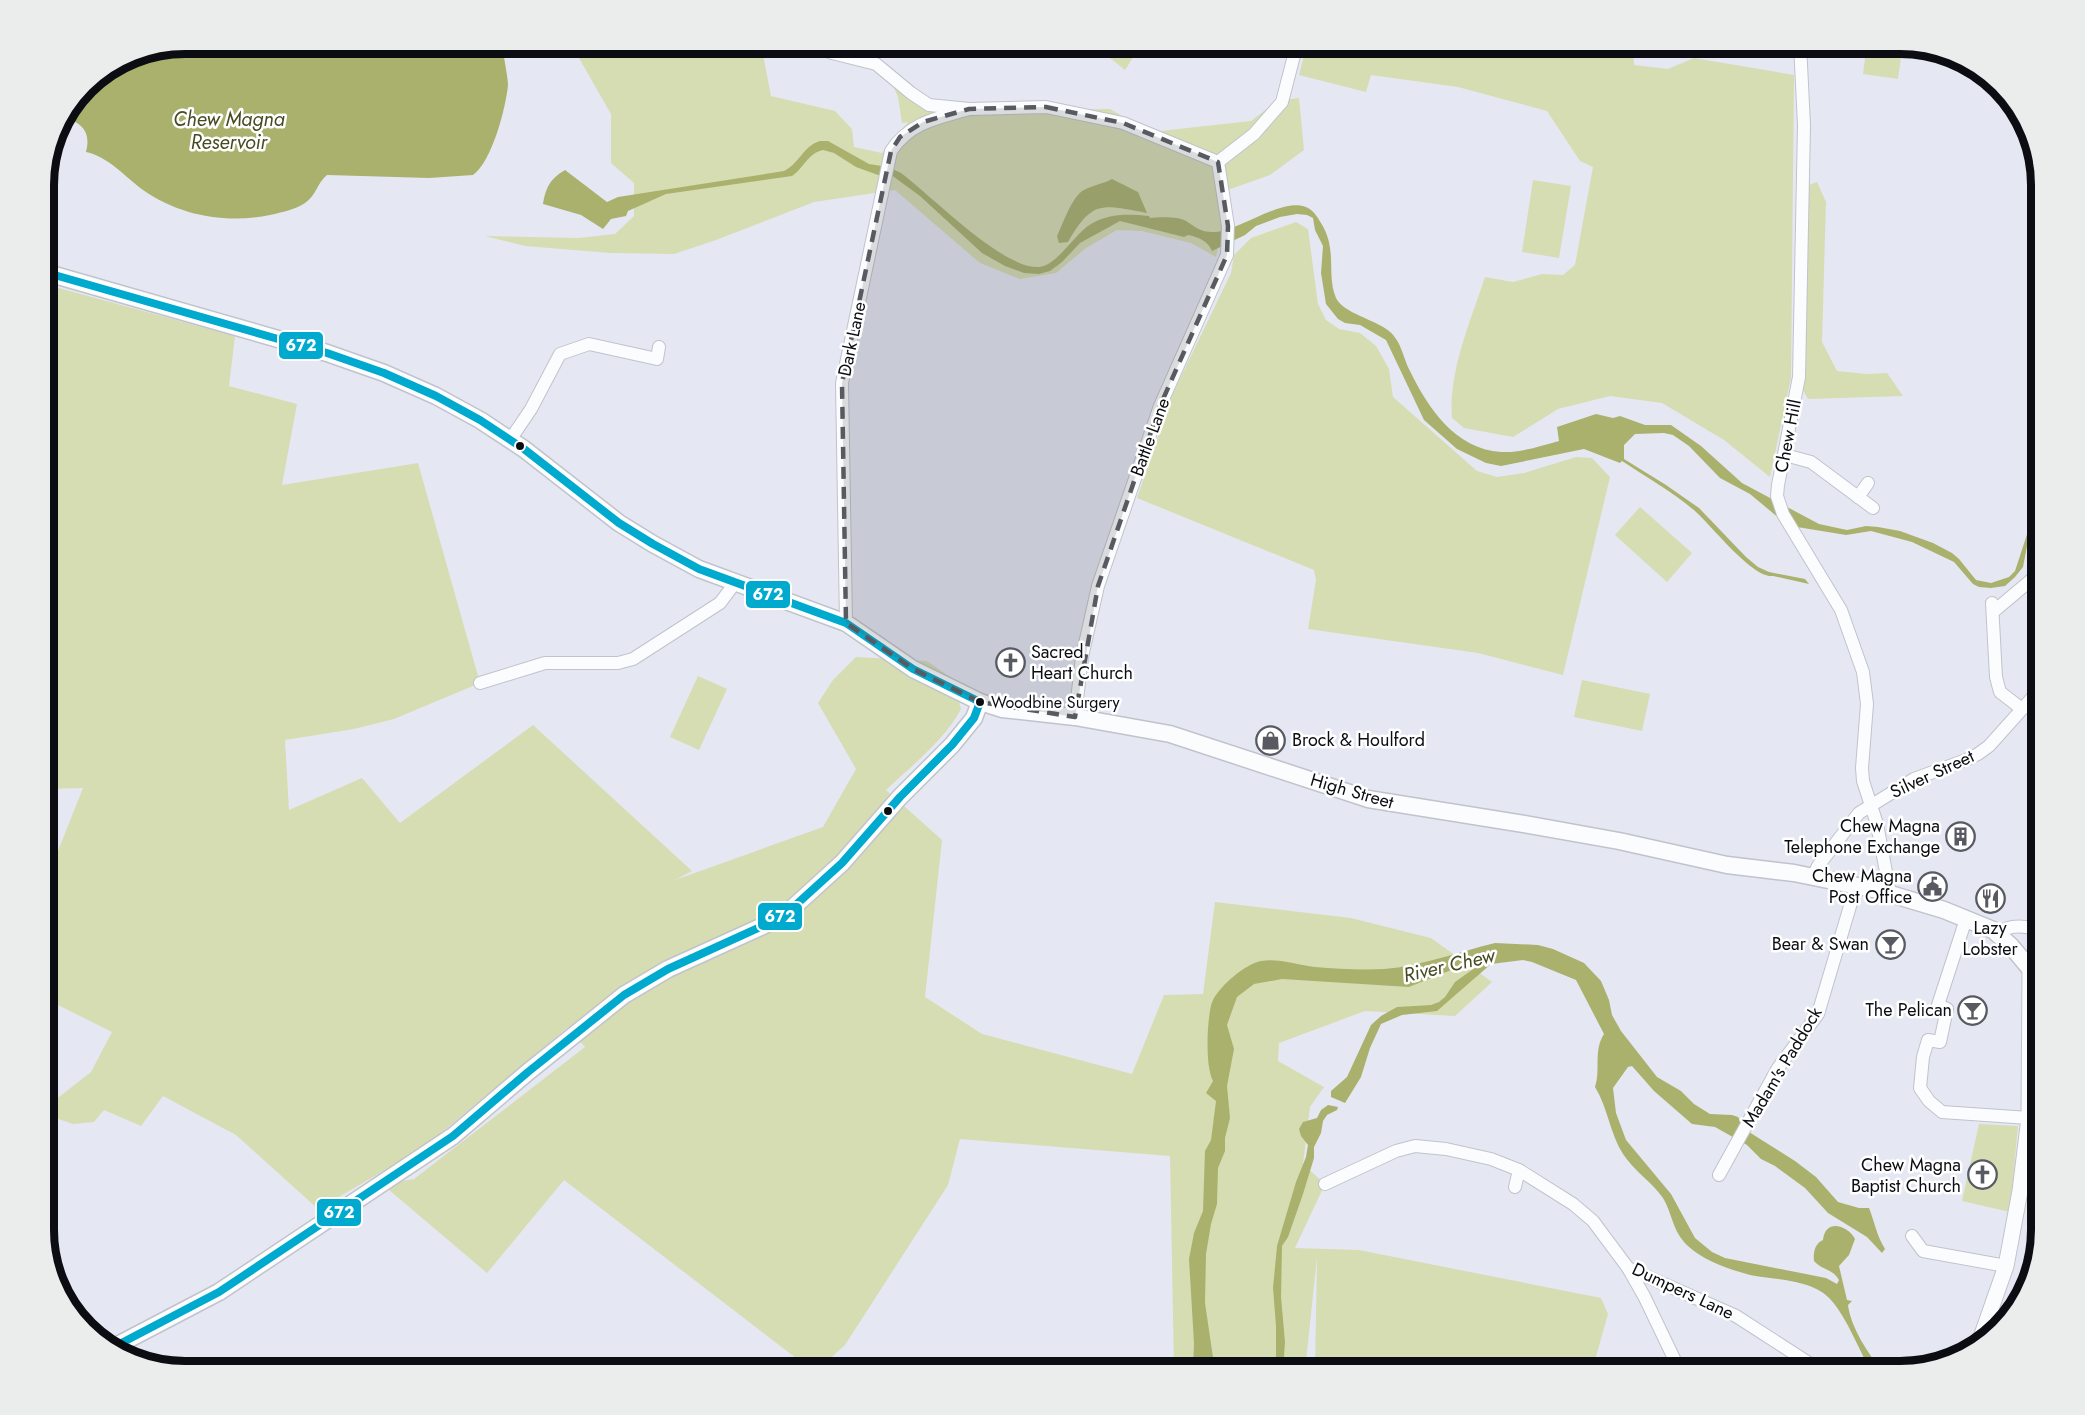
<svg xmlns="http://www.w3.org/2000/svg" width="2085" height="1415" font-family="Jost,sans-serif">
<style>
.green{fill:#d6ddb3}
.water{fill:#aab16d}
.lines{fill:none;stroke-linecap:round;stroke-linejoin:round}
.minor-casing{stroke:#c0c3cc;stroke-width:14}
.tertiary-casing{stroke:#c0c3cc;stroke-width:17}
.secondary-casing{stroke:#c0c3cc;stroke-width:19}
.minor{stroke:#fbfcfd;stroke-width:12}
.tertiary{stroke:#fbfcfd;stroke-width:15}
.secondary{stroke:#fbfcfd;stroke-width:16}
.bus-1-casing{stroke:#fff;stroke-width:12}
.bus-1{stroke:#00a9ce;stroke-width:8}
.marked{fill:#575a61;fill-opacity:0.2;stroke:#575a61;stroke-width:4.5;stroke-dasharray:12 8;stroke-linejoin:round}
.bus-dot{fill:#0b0d13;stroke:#fff;stroke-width:2}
.labels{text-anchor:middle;stroke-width:5;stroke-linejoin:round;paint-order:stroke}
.bus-label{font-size:16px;fill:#0b0d13;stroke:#fff;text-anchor:start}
.street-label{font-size:18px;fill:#0b0d13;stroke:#fff}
.poi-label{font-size:18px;fill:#0b0d13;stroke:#fff;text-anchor:end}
.water-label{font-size:20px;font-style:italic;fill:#464b21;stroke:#fff}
.rim{fill:none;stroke:#0b0d13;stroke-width:8}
.line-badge{stroke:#fff;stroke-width:2}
.badge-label{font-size:16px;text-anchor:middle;font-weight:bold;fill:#fff}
</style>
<rect width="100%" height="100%" fill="#e5e8f3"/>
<g class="green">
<path d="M571,44H761L771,96L835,111L852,129L854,147L882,153L908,122L902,123L898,97L891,81L949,111L1110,109L1151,132L1251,121L1277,101L1299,98L1304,150L1270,175L1225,191L1224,224L1216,257L1191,243L1142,231L1117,230L1086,248L1056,273L1020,279L980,263L895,190L814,202L716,240L674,254L610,253L525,246L485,236L579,238L615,234L634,216V183L611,163V114Z"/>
<path d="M1109,44H1202L1199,52L1135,54L1125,70L1105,54Z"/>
<path d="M1307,44H1633L1634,65L1668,69L1694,58L1794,75L1791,378L1770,477L1724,440L1662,403L1610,396L1558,409L1513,437L1464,428L1452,418C1448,372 1471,320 1485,277L1513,282L1542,274L1563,275L1575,265L1593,167L1580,161L1547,111L1458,87L1371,75L1366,92L1299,75Z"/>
<path d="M1867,44H1903L1898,79L1863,74Z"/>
<path d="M1533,180L1571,186L1559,258L1522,252Z"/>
<path d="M1817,182L1826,202L1822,342L1837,371L1867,374L1887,373L1903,396L1808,399L1803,390L1809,185Z"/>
<path d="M1296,222L1308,229L1318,304L1326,320L1339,329L1360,333L1376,346L1389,369L1393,397L1477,471L1497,477L1524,473L1576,457L1592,458L1610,477L1563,675L1478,653L1308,629L1316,580L1314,570L1137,498L1173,393L1231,273L1234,255L1251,238Z"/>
<path d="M44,284L235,336L229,386L297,404L282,485L418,463L480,683L394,719L354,729L285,740L289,810L362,778L400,823L533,725L692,871L675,880L823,827L856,769L818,703L833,680L856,657L927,661L953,679L961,709C944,741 911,766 886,790L942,840L925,997L982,1034L1132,1074L1164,995L1203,994L1215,902L1351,918L1431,938L1492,982L1455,1016L1365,1011L1279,1043L1278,1061L1324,1087L1310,1107L1303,1164L1325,1184L1295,1248L1359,1250L1601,1298L1608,1314L1592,1371H1315L1317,1257L1305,1371H1174L1170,1156L960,1139L948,1185L845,1345L816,1371H813L564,1180L487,1273L382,1184L414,1179L585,1047L567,1028L423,1148L318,1209L236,1135L163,1096L141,1126L104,1110L94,1122L73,1124L44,1114V1090L59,1097L91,1072L112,1032L44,998V886L83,788L44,789Z"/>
<path d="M1640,507L1692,553L1667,582L1615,535Z"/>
<path d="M698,676L727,689L699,750L670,737Z"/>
<path d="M1582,680L1650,694L1642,731L1574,717Z"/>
<path d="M1979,1124L2018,1126L2010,1212L1962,1201Z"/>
</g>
<g class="water">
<path d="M185,44H489L504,57C505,64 508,79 508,85C506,107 492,162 473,175L429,178L327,175C317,183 316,196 305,203C294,210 283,212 270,215C227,224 180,216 143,190C125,177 109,157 86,152C91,132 83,123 63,117L85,85L131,54Z"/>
<path d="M820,141H828L869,164L888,167L901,173C932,196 1002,269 1039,267C1057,266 1075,233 1091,224C1109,213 1129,214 1149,216L1150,218C1159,217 1178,216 1186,221C1195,227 1202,233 1215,232C1239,231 1283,197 1306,207C1313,210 1317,216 1321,223C1338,250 1326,274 1336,298C1343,313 1376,320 1389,331C1402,342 1403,358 1410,371C1428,408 1455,449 1501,452C1521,453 1540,446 1559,441L1557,427L1596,414L1613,418L1620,416L1645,425H1671L1701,446L1742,483L1819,524L1847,530L1866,526L1878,527L1900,531L1933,543L1952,553L1959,559L1976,580L1991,583L2009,577L2015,571L2033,516L2030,505L2032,500L2041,491V499L2035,508L2037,529L2028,541L2023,567L2015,577L2005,586L1991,588L1979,587L1973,584L1954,562L1912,542L1871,531L1846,535L1797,527L1780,519L1750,494L1720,478L1689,446L1673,435L1664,433L1635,434L1624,445V459L1666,485L1699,508L1746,557L1758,567L1769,572L1805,579L1809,584L1773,576C1753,579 1711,525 1695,511C1673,492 1646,477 1622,461L1620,463L1584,449L1501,466L1486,463L1457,449L1424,420L1386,340L1360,325L1345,323L1338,319L1326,304L1321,273L1323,246L1315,230L1313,218L1307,215L1297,214L1280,217L1256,226L1245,235L1212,251C1208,241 1198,237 1188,235L1184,237L1120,221L1080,243L1062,262L1050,271L1039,274L1024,273L1005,266L982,253L920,196L890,174L878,175L856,167L834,153L823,150C808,153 804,168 792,176L666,194L628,211L626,216L611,219L603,229L581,215L543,204C546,187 550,179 565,170L607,202L618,197L784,171C799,164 804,145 820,141Z"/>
<path d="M1112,179L1138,192L1147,213C1102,205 1093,199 1068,242L1059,243L1057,236C1063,224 1072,196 1084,190C1093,185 1103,184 1112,179Z"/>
<path d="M1495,943L1538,945L1553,949L1584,963L1601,981L1609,1000L1612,1015L1621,1031L1657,1077L1681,1091L1694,1104L1710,1114L1732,1115L1738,1117L1749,1132L1795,1161L1816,1177L1838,1202L1859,1208H1869C1875,1223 1876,1234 1885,1249L1882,1253L1867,1237L1828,1213L1805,1188L1775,1166L1761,1159L1747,1145L1715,1127L1692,1124L1654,1091L1632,1066L1628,1067L1613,1088L1616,1113L1626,1140L1671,1194L1695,1238L1712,1252L1725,1258L1826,1278L1837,1284L1839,1280C1833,1269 1822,1270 1814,1261C1813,1253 1815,1243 1823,1240C1825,1218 1848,1225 1855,1239L1849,1255L1839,1266L1847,1300L1852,1301L1848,1305C1851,1328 1868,1353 1882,1371H1871C1859,1350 1847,1318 1831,1300C1813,1279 1774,1280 1750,1275C1728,1269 1704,1261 1688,1246C1672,1231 1673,1215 1663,1198C1652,1182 1634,1171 1623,1154C1610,1134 1608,1108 1595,1087C1601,1070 1593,1051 1604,1034L1576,980L1532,962L1523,960L1491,964L1437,1011L1402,1015L1381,1024L1370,1048L1361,1077L1345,1103L1331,1097V1091L1347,1077L1371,1025L1381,1016L1397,1007L1431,1005L1439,1002L1445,997L1455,982L1476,967L1461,966L1409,987L1282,979L1254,984L1237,997L1227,1025L1234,1049L1227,1086L1230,1118L1225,1138V1151L1218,1168L1217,1204L1211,1224L1206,1254L1205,1303L1215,1371H1193L1194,1343L1189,1259L1194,1233L1203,1211L1205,1151L1211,1140L1216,1101L1206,1093L1213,1081C1206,1067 1207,1035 1209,1018C1210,1012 1210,1006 1213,1000C1220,986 1245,964 1261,961C1278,958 1298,965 1315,967C1338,969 1361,970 1384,969C1422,966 1458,952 1495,943Z"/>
<path d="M1328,1105L1338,1107L1337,1110L1327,1115L1323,1121L1321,1133L1314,1147V1158L1303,1194L1288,1237L1282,1246L1281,1297L1285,1342L1283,1371H1276V1326L1273,1288L1277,1246L1296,1182L1306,1157L1308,1145L1301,1136L1299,1129L1303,1122L1317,1118L1321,1110Z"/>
</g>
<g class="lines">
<defs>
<g id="minor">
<path d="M811,44L832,53L876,64L911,93L929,105L969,109L1046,107L1123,123L1218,162"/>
<path d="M1800,44L1804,125L1799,377L1778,485L1777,496L1783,514L1841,610L1863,672L1867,704L1862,768L1863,781L1877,824L1890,893"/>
<path d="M1218,162L1254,134L1282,102L1297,44"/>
<path d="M510,440L531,409L560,354L589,344L657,359L659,347"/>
<path d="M1785,455L1811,462L1873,508"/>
<path d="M1858,497L1868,483"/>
<path d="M1992,603L1996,677L2000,692L2022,709"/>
<path d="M1993,612L2031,580L2041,568"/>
<path d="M846,623L842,383L891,151C910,122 938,118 969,109"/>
<path d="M480,683L545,663H618L633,659L720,603L735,583"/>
<path d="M1075,717L1082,657L1098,586L1160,406L1227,255L1228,226L1218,162"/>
<path d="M1813,877L1818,866L1859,813L1914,779L1966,760L1978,754L1989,746L2041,688"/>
<path d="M1966,919L1938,1005L1947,1009L1940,1042L1928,1040L1923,1057L1920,1088L1929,1101L1942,1112L2029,1118"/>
<path d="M1998,934C2010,923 2027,926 2041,931"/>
<path d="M2030,968L2037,961L2041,947"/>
<path d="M1719,1175L1778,1068L1818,1014L1856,886"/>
<path d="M1325,1184L1396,1151L1415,1146L1446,1149L1491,1159L1519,1170L1573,1204L1593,1221L1628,1268L1736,1316L1821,1371"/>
<path d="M1515,1187L1519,1170"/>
<path d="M1912,1236L1923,1251L2006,1266"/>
<path d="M1628,1268L1644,1296L1680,1371"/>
</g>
<path id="tertiary" d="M1979,1343L2006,1266L2020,1191L2029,1118L2030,968"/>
<g id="secondary">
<path d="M44,272L327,353L384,373L436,396L480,420L524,449L619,523L653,544L699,569L846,623L913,669L980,702L1002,709L1075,717L1170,734L1368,799L1524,824L1619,841L1727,865L1794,873L1877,890L1944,910L1993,930L2011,946L2041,982"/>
<path d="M110,1349L219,1292L453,1136L528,1072L624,995L668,969L765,925L788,912L842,863L900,797L952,745L974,718L980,702"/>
</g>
</defs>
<use href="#minor" class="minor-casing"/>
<use href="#tertiary" class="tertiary-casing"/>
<use href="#secondary" class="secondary-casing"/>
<use href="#minor" class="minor"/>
<use href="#tertiary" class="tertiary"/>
<use href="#secondary" class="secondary"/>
<defs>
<path id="bus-1" d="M44,272L327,353L384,373L436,396L480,420L524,449L619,523L653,544L699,569L846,623L913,669L980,702L974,718L952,745L900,797L842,863L788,912L765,925L668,969L624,995L528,1072L453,1136L219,1292L110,1349"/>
</defs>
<use href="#bus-1" class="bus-1-casing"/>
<use href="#bus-1" class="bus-1"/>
</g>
<path class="marked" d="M1046,107L1123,123L1218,162L1228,226L1227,255L1160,406L1098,586L1075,717L980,702L913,669L846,623L842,383L891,151L900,137L923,122L969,109Z"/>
<defs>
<symbol id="church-ring" viewBox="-11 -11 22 22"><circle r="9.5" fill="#fff" stroke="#575a61" stroke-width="1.5"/><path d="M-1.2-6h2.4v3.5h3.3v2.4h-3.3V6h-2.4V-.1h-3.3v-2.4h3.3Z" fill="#575a61"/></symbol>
<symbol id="shop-ring" viewBox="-11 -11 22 22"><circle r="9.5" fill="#fff" stroke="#575a61" stroke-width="1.5"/><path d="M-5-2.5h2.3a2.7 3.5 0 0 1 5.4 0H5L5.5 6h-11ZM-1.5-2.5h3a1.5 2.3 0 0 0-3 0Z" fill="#575a61"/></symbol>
<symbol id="building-ring" viewBox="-11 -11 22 22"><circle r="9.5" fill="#fff" stroke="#575a61" stroke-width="1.5"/><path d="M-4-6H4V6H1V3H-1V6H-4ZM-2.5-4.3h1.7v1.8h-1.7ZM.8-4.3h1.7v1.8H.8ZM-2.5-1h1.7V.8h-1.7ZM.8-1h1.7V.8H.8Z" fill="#575a61"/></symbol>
<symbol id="civic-ring" viewBox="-11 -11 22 22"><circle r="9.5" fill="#fff" stroke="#575a61" stroke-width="1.5"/><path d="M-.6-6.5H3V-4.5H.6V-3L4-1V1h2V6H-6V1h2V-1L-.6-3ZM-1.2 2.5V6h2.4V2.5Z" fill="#575a61"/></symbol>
<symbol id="restaurant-ring" viewBox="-11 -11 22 22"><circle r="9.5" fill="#fff" stroke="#575a61" stroke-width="1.5"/><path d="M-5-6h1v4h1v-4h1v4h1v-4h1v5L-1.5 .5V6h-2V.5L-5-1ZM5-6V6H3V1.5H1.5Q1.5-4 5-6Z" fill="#575a61"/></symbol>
<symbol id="bar-ring" viewBox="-11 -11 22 22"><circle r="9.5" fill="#fff" stroke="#575a61" stroke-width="1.5"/><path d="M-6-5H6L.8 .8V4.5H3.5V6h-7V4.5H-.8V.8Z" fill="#575a61"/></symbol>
</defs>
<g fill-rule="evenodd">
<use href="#church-ring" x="994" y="646" width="33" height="33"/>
<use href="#shop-ring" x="1254" y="724" width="33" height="33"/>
<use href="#building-ring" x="1944" y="820" width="33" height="33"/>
<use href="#civic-ring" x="1916" y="870" width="33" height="33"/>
<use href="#restaurant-ring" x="1974" y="882" width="33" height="33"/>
<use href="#bar-ring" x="1874" y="928" width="33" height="33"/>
<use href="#bar-ring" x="1956" y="994" width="33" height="33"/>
<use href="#church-ring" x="1966" y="1158" width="33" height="33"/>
</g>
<g class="bus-dot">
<circle cx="520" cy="446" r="5"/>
<circle cx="980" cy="702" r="5"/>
<circle cx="888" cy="811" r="5"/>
</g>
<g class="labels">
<g class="bus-label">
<text x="991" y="708">Woodbine Surgery</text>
</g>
<g class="street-label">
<text transform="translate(852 339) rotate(-78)" y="6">Dark Lane</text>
<text transform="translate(1788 436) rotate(-79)" y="6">Chew Hill</text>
<text transform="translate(1150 437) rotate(-70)" y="6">Battle Lane</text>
<text transform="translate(1932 774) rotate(-25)" y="6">Silver Street</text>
<text transform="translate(1352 791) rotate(16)" y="6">High Street</text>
<text transform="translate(1782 1067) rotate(-59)" y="6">Madam's Paddock</text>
<text transform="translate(1683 1291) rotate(25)" y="6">Dumpers Lane</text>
</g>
<g class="poi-label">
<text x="1031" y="658" text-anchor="start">Sacred<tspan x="1031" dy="21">Heart Church</tspan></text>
<text x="1292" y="746" text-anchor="start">Brock &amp; Houlford</text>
<text x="1940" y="832">Chew Magna<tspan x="1940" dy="21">Telephone Exchange</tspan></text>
<text x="1912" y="882">Chew Magna<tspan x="1912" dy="21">Post Office</tspan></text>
<text x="1990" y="934" text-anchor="middle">Lazy<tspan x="1990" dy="21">Lobster</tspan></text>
<text x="1869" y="950">Bear &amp; Swan</text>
<text x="1952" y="1016">The Pelican</text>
<text x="1961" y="1171">Chew Magna<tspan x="1961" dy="21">Baptist Church</tspan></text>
</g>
<g class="water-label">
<text x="229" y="126">Chew Magna<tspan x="229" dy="23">Reservoir</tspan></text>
<text transform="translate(1449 965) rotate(-13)" y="7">River Chew</text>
</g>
</g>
<path d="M0 0H2085V1415H0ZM185 54H1900A131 131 0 0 1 2031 185V1230A131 131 0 0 1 1900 1361H185A131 131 0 0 1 54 1230V185A131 131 0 0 1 185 54Z" fill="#ebecec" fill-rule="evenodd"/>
<path class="rim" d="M185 54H1900A131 131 0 0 1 2031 185V1230A131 131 0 0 1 1900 1361H185A131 131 0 0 1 54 1230V185A131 131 0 0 1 185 54Z"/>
<g class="line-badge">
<rect x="278" y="331" width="46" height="29" rx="6" fill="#00a9ce"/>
<rect x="745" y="580" width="46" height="29" rx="6" fill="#00a9ce"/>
<rect x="757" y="902" width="46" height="29" rx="6" fill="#00a9ce"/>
<rect x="316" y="1198" width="46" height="29" rx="6" fill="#00a9ce"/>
</g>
<g class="badge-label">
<text x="301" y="351">672</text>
<text x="768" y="600">672</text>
<text x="780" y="922">672</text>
<text x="339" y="1218">672</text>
</g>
</svg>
